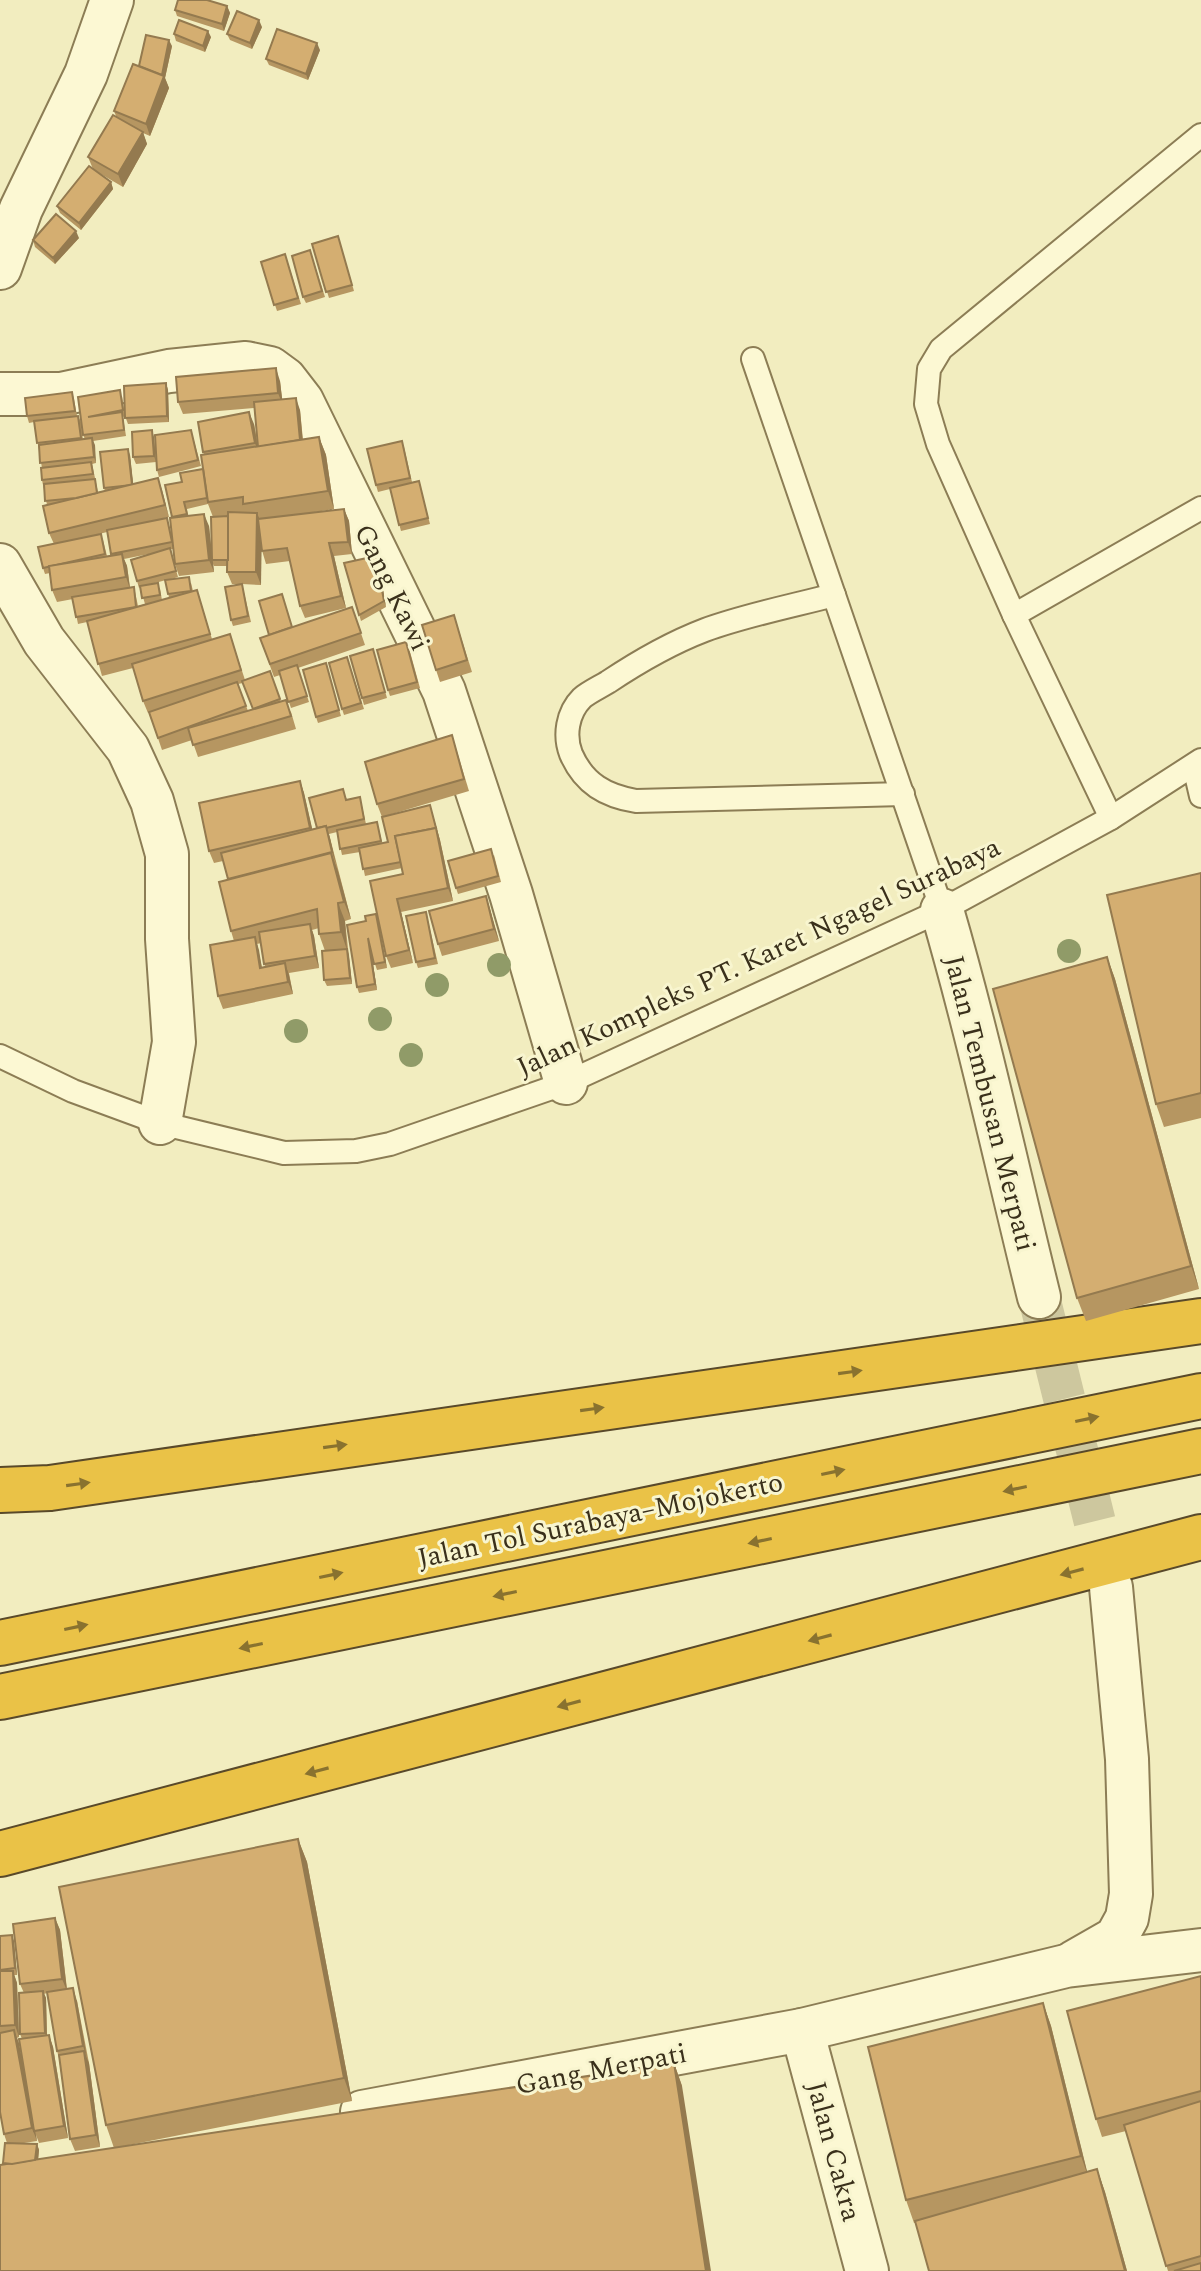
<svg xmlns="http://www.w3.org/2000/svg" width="1201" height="2271" font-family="Spectral,serif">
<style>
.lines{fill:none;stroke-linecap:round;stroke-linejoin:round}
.street-tunnel{stroke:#cdc79e;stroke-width:42;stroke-dasharray:42 21;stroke-linecap:butt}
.lane-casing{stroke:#8c7d55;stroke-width:26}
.street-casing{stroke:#8c7d55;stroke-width:46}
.highway-casing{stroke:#59492a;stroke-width:48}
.lane{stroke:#fcf8d3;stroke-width:22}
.street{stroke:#fcf8d3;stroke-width:42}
.highway{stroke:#eac247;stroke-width:44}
.tree{fill:#909b68}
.wall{fill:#b69661;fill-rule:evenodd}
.shaded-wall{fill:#947a4f}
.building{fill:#d4ae71;stroke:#947a4f;stroke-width:2}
.oneway{fill:#89722f}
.labels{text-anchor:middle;stroke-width:6;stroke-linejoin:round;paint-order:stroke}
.street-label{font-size:28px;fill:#3a301b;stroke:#f8f5cf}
</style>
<rect width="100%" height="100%" fill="#f2edbf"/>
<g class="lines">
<path class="street-tunnel" d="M1039,1297L1111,1587"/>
<defs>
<g id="lane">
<path d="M753,359L942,910"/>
<path d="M834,595C792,606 746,615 705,630C671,643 638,662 608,682C600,687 589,692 582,698C567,713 564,736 571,754C584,784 606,796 636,801L903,794"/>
<path d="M1014,615L1201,508"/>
<path d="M1194,766L1201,796"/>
<path d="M1111,818L1014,615L938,444L926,404L929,369L941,349L1201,135"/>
<path d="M0,1056L73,1091L160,1123L284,1153L356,1151L390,1144L566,1083L942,910L1111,818L1201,760"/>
</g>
<g id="street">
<path d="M0,268L21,209L86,74L112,0"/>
<path d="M0,394H61L169,371L246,363L270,368L285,379L302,401L444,691L511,894L566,1083"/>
<path d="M0,565L44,641L128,749L152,801L167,854V939L174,1042L160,1123"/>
<path d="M942,910C979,1037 1007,1168 1039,1297"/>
<path d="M1074,1962L1116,1938L1127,1918L1131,1894L1127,1759L1111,1587"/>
<path d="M802,2030L867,2271"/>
<path d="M362,2112L802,2030L1066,1966L1201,1950"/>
</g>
<g id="highway">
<path d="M0,1490L50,1488L1201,1321"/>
<path d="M0,1643L1201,1396"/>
<path d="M0,1697L1201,1451"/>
<path d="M0,1854L1201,1537"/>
</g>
</defs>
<use href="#lane" class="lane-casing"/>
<use href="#street" class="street-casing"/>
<use href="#highway" class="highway-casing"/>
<use href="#lane" class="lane"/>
<use href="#street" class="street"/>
<use href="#highway" class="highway"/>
</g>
<g class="tree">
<circle cx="1069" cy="951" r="12"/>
<circle cx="499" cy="965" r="12"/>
<circle cx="437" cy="985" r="12"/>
<circle cx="380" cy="1019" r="12"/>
<circle cx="296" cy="1031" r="12"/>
<circle cx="411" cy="1055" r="12"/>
</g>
<g class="wall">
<path d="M227,6L230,13L224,31L177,16L175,10Z"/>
<path d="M262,27L252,49L230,40L227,34Z"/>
<path d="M174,34L211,37L205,52L176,41Z"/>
<path d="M172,46L165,78L169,88L150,136L143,133L147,144L123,187L94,170L111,182L113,189L81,230L60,213L57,206L93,169L88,157L116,116L114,111L139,66Z"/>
<path d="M320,50L308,80L269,65L266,59Z"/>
<path d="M338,236L354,291L329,298L312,244Z"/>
<path d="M79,238L55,264L35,247L33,240Z"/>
<path d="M310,250L325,297L306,303L303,297Z"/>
<path d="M285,254L301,304L277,311L261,262Z"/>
<path d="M280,381L282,399L300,410L303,440L319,437L326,455L334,509L296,515L344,509L349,521L352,554L334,556L346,608L305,618L300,606L290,561L266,564L261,547V585L242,584L251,622L233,626L231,620L240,584H232L227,572V566H214L213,564L214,572L179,576L175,564L173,549H170L178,577L168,580L191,583L193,591L197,590L212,639L230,634L245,680L270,671L281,702L291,712L296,729L198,757L192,740L162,750L149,712L148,713L143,701L133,668L102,676L87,622L78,624L73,599L57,602L52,590L50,573L45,574L43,568L54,544L49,533L47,505L42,480V468L34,422L29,423L27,416L72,392L74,399L77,416H78L81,422L83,440L85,439L83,435L122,396L125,416L166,383L168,390L169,422L128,424L125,416L123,417L126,436L93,441L96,463L92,464L98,492L105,491L104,488L130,455L133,484L158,478L169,517L164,518H167L172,537V518L182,482L203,469L204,455L203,452L254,424L258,445L254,408L183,414L178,402ZM208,504L213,517L211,550L209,526L188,516L187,509ZM107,532L112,556H107L103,540L95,535ZM159,552L137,581L139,588L140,587L145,604L138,606L134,587H130L127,566L124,559ZM166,580L169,598L162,600L160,589L155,583ZM243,683L253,710L248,711L238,684Z"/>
<path d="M191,430L201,466L159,477L157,470Z"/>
<path d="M154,437L156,462L136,464L133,457Z"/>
<path d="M404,447L412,482L419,481L430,524L401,531L390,489L378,492L376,485Z"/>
<path d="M378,562L386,607L361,621L344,563Z"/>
<path d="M352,607L365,645L298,668L309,702L291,708L280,675L274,677L260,638Z"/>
<path d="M454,615L472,672L440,682L436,670Z"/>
<path d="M409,648L420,688L390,696L388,690Z"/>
<path d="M373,649L387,698L364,705L362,698Z"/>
<path d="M347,657L364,709L344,715L342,709Z"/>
<path d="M326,663L341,716L318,723L316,717Z"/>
<path d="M452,735L469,791L382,817L377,804Z"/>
<path d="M300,781L304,793L312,829L317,828L347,800L360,797L366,824L379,829L382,843L388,842L430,805L440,840L453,901L401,912L413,963L391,968L386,956L370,881L403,874L402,868L365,876L360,852L342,855L337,832L329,834L351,919L345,921L352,984L327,986L324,980L325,951L319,934V928L312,930L314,936L319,968L289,973L293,994L223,1009L218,996L234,941L231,931L228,880L223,861L214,863L209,851ZM261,943L265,967L262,968L257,944Z"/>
<path d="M494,855L501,882L458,894L456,888Z"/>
<path d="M1201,873V1118L1164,1127L1156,1104Z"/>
<path d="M486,896L499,941L442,956L438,944Z"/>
<path d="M426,912L438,964L418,968L416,962Z"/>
<path d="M376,914L387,968L377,970L371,952L377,990L359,993L357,987L366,921Z"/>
<path d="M1107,957L1115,979L1199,1289L1086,1321L1077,1298Z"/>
<path d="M298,1839L307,1862L352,2101L119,2147L674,2063L682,2086L4,2165L7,2143L4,2134L0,2112V1936L14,1941L17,1975H14L17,1983L19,2037L17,2038L29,2097L22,2039L20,2034L24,1993L20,1984L55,1918L60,1930L67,1989L77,2001L89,2063L100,2147L75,2151L70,2139L59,2058L57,2051L47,1993L44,1994L46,1998L47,2035H49L53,2047L68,2138L39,2143L36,2135L37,2141L24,2143L37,2144L39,2150L38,2160L114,2148L106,2125Z"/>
<path d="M1201,1976V2271H1168L1126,2131L1102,2137L1096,2119Z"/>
<path d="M1043,2003L1051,2026L1087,2172L1097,2169L1105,2192L1127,2271H929L916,2223H914L906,2200Z"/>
</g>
<g class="shaded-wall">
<path d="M227,6L230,13L224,31L222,24Z"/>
<path d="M259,20L262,27L252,49L250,43Z"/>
<path d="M208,31L211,37L205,52L203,46Z"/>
<path d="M169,40L172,46L165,78L169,88L150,136L146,124L162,76Z"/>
<path d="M317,43L320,50L308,80L306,74Z"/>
<path d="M143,132L147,144L123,187L118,174Z"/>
<path d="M111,182L113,189L81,230L79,223Z"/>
<path d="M76,231L79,238L55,264L53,258Z"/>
<path d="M276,368L280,381L283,406L278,393Z"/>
<path d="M166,383L168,390L169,422L167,416Z"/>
<path d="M296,398L300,410L304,456L300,444Z"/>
<path d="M249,412L254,424L259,455L255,443Z"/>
<path d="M152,430L154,437L156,462L154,456Z"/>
<path d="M319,437L326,455L334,509L328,491Z"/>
<path d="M92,438L95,445L96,463L94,457Z"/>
<path d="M128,449L130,455L134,491L132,485Z"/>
<path d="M158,478L162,490L169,517L165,505Z"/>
<path d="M344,509L349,521L352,554L348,542Z"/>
<path d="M257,513L262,525L261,585L256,572Z"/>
<path d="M204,514L209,526L214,572L209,560Z"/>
<path d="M329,543L334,556L346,608L341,596Z"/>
<path d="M122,554L127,566L130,589L126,577Z"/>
<path d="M376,556L378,562L386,607L384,601Z"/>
<path d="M300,781L304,793L315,841L310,828Z"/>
<path d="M430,805L440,840L453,901L448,888Z"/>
<path d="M326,826L330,838L336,864L332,852Z"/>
<path d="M331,853L338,871L351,919L344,902Z"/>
<path d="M486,896L490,909L499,941L494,929Z"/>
<path d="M397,899L401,912L413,963L409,950Z"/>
<path d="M338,903L345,921L347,950L341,932Z"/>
<path d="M376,914L378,920L387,968L385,962Z"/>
<path d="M310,924L314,936L319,968L315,956Z"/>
<path d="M255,937L259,950L264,981L260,968Z"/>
<path d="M368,938L370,945L377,990L375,984Z"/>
<path d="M347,949L349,955L352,984L350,978Z"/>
<path d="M1107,957L1115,979L1199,1289L1191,1266Z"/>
<path d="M285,963L289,975L293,994L288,982Z"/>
<path d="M298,1839L307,1862L352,2101L344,2078Z"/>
<path d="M55,1918L60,1930L67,1991L62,1979Z"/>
<path d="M12,1935L14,1941L17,1975L15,1968Z"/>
<path d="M13,1971L17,1983L19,2037L15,2025Z"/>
<path d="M73,1988L77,2001L87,2058L83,2046Z"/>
<path d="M43,1991L46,1998L47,2039L45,2033Z"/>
<path d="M1043,2003L1051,2026L1089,2179L1081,2156Z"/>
<path d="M14,2030L19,2043L37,2141L32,2128Z"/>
<path d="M49,2035L53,2047L68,2138L64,2126Z"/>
<path d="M84,2051L89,2063L100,2147L96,2135Z"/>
<path d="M674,2063L682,2086L711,2271H706Z"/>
<path d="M37,2144L39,2150L37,2171L35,2164Z"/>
<path d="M1097,2169L1105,2192L1127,2271H1125Z"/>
</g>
<g class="building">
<path d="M178,0H207L227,6L222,24L175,10Z"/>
<path d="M237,11L259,20L250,43L227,34Z"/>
<path d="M179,20L208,31L203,46L174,34Z"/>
<path d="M277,29L317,43L306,74L266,59Z"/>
<path d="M146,35L169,40L162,75L139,66Z"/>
<path d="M133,64L164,76L146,124L114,111Z"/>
<path d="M113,115L143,132L118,174L88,157Z"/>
<path d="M89,166L111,182L79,223L57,206Z"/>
<path d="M56,214L76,231L53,258L33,240Z"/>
<path d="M338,236L352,285L326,292L312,244Z"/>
<path d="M310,250L322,291L303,297L292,256Z"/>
<path d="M285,254L298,298L274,305L261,262Z"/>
<path d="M276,368L278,393L178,402L176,377Z"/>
<path d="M166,383L167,416L125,418L124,386Z"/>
<path d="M120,390L123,410L88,417L122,412L124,430L83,435L78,397Z"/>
<path d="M72,392L75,411L27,416L25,398Z"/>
<path d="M296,398L300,440L258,447L254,402Z"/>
<path d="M249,412L255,443L203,452L198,422Z"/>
<path d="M78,416L81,438L37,443L34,421Z"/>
<path d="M152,430L154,456L133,457L132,432Z"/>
<path d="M191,430L198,460L157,470L155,435Z"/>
<path d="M319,437L328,491L243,504V497L208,502L201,455Z"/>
<path d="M92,438L94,457L40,463L39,445Z"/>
<path d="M402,441L410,478L376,485L367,449Z"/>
<path d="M128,449L132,485L104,488L100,452Z"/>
<path d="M91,462L93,474L42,480L41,468Z"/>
<path d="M203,469L207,498L184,502L187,514L172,517L165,485L182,482L180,473Z"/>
<path d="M158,478L165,505L49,533L43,506Z"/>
<path d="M95,479L97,493L76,498L45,501L44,484Z"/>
<path d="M419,481L428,518L399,525L390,488Z"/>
<path d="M344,509L348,542L329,543L341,596L300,606L287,548L262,551L258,519Z"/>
<path d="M228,512L257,513L256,572H227Z"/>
<path d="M204,514L209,560L175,564L170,518Z"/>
<path d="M228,516V560H212L211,517Z"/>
<path d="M167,518L172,542L111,554L107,530Z"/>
<path d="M101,534L105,554L43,568L38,547Z"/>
<path d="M170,548L176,571L137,581L131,560Z"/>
<path d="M122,554L126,577L52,590L49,566Z"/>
<path d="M376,556L384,601L359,615L344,563Z"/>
<path d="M189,577L191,591L168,594L165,580Z"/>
<path d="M158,583L160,595L142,598L140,586Z"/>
<path d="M242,584L248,616L231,620L225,587Z"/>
<path d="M134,587L136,607L76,617L72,597Z"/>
<path d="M197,590L210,634L98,664L87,621Z"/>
<path d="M282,594L292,627L269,635L259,601Z"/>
<path d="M352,607L361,633L270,664L260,638Z"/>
<path d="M454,615L467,660L436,670L422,625Z"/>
<path d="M230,634L241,670L143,701L132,664Z"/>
<path d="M406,642L417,682L388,690L377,650Z"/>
<path d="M373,649L385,692L362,698L350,656Z"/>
<path d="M347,657L361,703L342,709L329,663Z"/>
<path d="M326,663L339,710L316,717L303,670Z"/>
<path d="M297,665L307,696L288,702L279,671Z"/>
<path d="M270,671L280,699L253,709L242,681Z"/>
<path d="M237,682L246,706L158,738L149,712Z"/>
<path d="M286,700L291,716L193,745L188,728Z"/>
<path d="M452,735L464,779L377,804L365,762Z"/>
<path d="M300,781L310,828L209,851L199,803Z"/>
<path d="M343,789L346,800L360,797L364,819L326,828V826L317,828L309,798Z"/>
<path d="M430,805L436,828L395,836L401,862L363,869L359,848L388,842L382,817Z"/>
<path d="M377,822L381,841L340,849L337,830Z"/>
<path d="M326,826L332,852L228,879L221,853Z"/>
<path d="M436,828L448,888L397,899L409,950L386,956L370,881L403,874L395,836Z"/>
<path d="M491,849L498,876L456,888L448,861Z"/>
<path d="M331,853L344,902L338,903L341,932L319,934L317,909L231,931L219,882Z"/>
<path d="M1201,873V1093L1156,1104L1107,895Z"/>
<path d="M486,896L494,929L438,944L429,911Z"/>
<path d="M426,912L435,958L416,962L406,916Z"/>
<path d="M376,914L385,962L374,964L368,938L375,984L357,987L347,925L366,921L365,916Z"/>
<path d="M310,924L315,956L264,964L259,932Z"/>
<path d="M255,937L260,968L285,963L288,982L218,996L210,945Z"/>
<path d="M347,949L350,978L324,980L322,951Z"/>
<path d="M1107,957L1191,1266L1077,1298L993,989Z"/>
<path d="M298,1839L344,2078L106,2125L59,1887Z"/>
<path d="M55,1918L62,1979L20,1984L13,1924Z"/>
<path d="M12,1935L15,1968L0,1970V1936Z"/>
<path d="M0,1971H13L15,2025L0,2026Z"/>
<path d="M1201,1976V2091L1096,2119L1067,2011Z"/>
<path d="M73,1988L83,2046L57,2051L47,1992Z"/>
<path d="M43,1991L45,2033L20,2034L19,1993Z"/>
<path d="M1043,2003L1081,2156L906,2200L868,2047Z"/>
<path d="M14,2030L32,2128L4,2134L0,2112V2033Z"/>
<path d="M49,2035L64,2126L34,2131L19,2039Z"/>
<path d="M84,2051L96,2135L70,2139L59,2055Z"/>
<path d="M674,2063L706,2271H0V2165Z"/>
<path d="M1201,2101V2256L1166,2266L1124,2125Z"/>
<path d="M5,2143L37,2144L35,2160L12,2164L3,2163Z"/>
<path d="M1097,2169L1125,2271H929L915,2221Z"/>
<path d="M1201,2263V2271H1174Z"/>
</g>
<defs><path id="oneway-solid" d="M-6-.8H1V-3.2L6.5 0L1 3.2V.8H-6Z" transform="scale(2)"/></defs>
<g class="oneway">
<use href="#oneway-solid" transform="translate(850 1372) rotate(-8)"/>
<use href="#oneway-solid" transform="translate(592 1409) rotate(-8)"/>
<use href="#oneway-solid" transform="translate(1087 1419) rotate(-12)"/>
<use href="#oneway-solid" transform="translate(335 1446) rotate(-8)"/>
<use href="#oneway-solid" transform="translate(833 1472) rotate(-12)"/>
<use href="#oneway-solid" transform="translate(78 1484) rotate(-8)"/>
<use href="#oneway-solid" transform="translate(1015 1489) rotate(168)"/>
<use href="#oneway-solid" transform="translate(760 1541) rotate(168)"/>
<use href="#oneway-solid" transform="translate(1072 1572) rotate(165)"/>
<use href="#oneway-solid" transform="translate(331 1575) rotate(-12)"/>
<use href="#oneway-solid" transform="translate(505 1594) rotate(168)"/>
<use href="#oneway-solid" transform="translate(76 1627) rotate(-12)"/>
<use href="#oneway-solid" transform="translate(820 1638) rotate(165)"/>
<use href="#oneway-solid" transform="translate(251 1646) rotate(168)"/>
<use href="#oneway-solid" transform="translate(569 1704) rotate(165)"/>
<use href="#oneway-solid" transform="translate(317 1771) rotate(165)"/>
</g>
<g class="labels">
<g class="street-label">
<text transform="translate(393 587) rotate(64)" y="10">Gang Kawi</text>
<text transform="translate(758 956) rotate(-25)" y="10">Jalan Kompleks PT. Karet Ngagel Surabaya</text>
<text transform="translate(991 1103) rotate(76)" y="10">Jalan Tembusan Merpati</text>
<text transform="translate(600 1519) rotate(-12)" y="10">Jalan Tol Surabaya–Mojokerto</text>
<text transform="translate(601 2068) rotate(-11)" y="10">Gang Merpati</text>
<text transform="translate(835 2151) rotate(75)" y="10">Jalan Cakra</text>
</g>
</g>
</svg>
